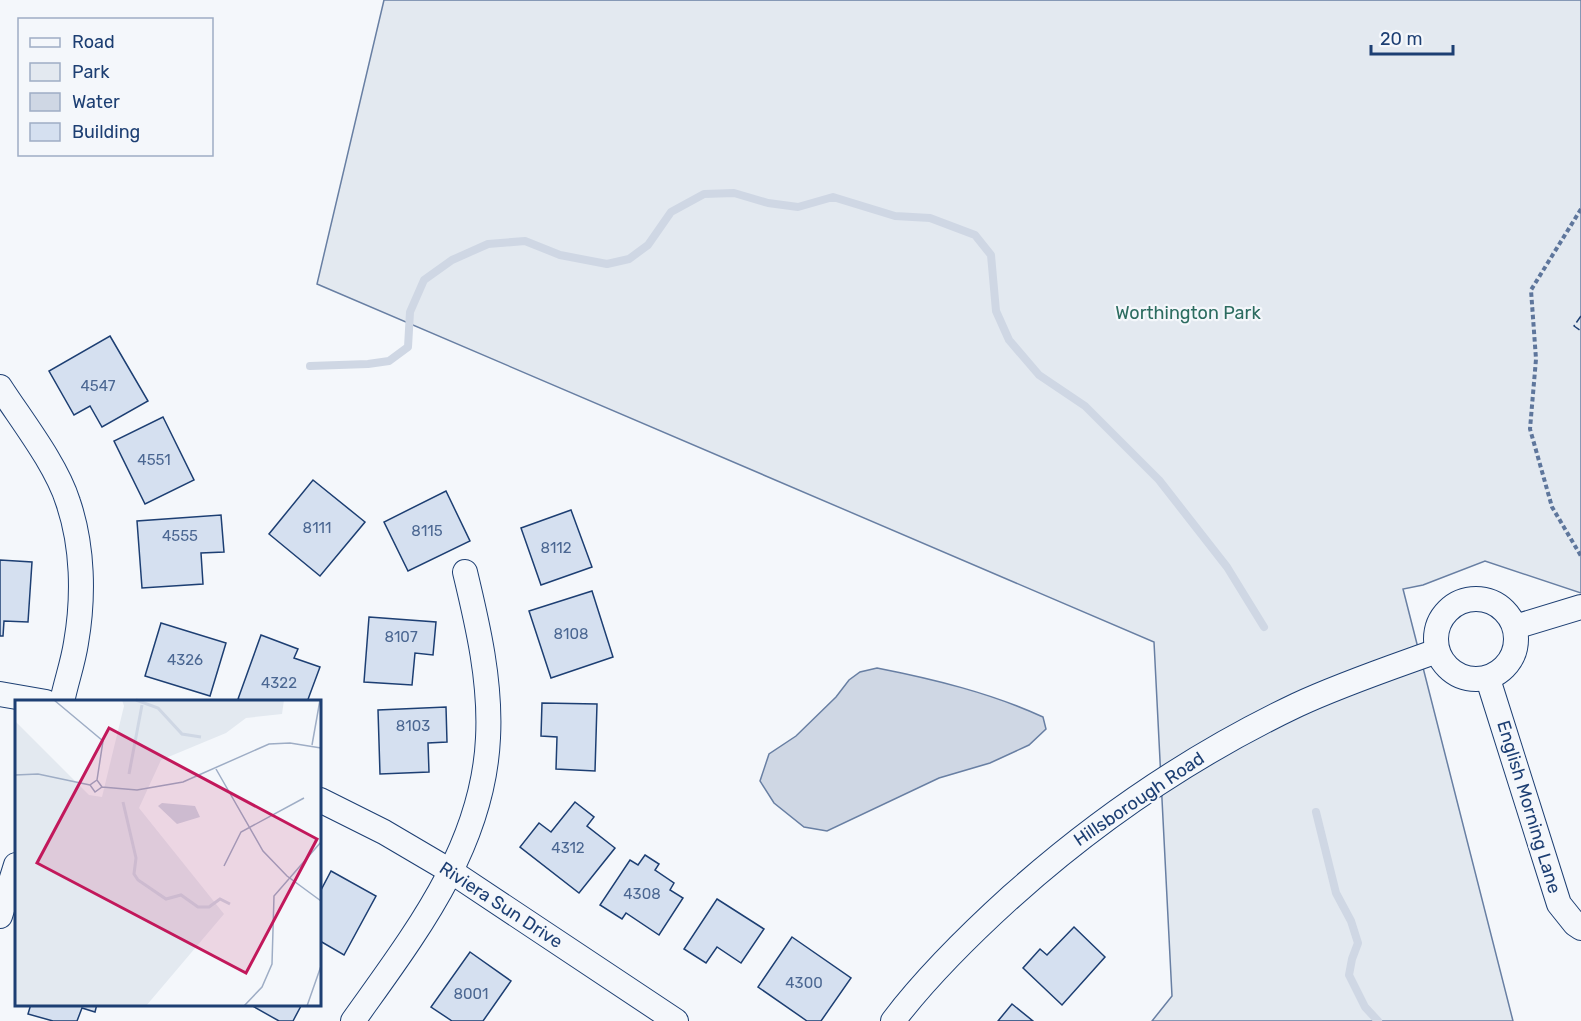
<svg xmlns="http://www.w3.org/2000/svg" width="1581" height="1021" font-family="Rubik,sans-serif">
<style>
.green{fill:#e3e9f0;stroke:#687fa3;stroke-width:1.5}
.water{fill:#cfd7e4;stroke:#687fa3;stroke-width:1.5}
.lines{fill:none;stroke-linecap:round;stroke-linejoin:round}
.stream{stroke:#cfd7e4;stroke-width:8}
.building{fill:#d5e0f0;stroke:#1d3f73;stroke-width:1.5}
.minor-casing{stroke:#1d3f73;stroke-width:26}
.path{stroke:#5e769c;stroke-width:4;stroke-dasharray:4.5 3;stroke-linecap:butt}
.minor{stroke:#f4f7fb;stroke-width:24}
.fence{stroke:#1d3f73;stroke-width:1.5;stroke-dasharray:8 3;stroke-linecap:butt}
.labels{text-anchor:middle;stroke-width:4.5;stroke-linejoin:round;paint-order:stroke}
.number-label{font-size:15px;fill:#4b6792}
.park-label{font-size:18px;fill:#2c6c60;stroke:#f4f7fb}
.street-label{font-size:18px;fill:#1d3f73;stroke:#f4f7fb}
.inset-river{fill:none;stroke:#cfd7e4;stroke-width:3}
.inset-road{fill:none;stroke:#9eadc5;stroke-width:1.5}
.view{fill:#c2185b;fill-opacity:0.15;stroke:#c2185b;stroke-width:3}
.inset-edge{fill:none;stroke:#1d3f73;stroke-width:3}
</style>
<rect width="100%" height="100%" fill="#f4f7fb"/>
<path class="green" d="M384,0H1581V593L1485,561L1423,585L1403,589L1513,1021H1152L1172,996L1154,642L317,284Z"/>
<path class="water" d="M877,668C933,679 991,693 1043,717L1046,729L1029,745L990,763L939,778L827,831L804,827L774,803L760,781L769,754L796,736L836,697L849,680L860,672Z"/>
<g class="lines">
<g class="stream">
<path d="M310,366L368,364L389,361L408,347L410,312L424,280L452,260L488,244L525,241L560,255L607,264L629,259L648,245L671,212L704,194L734,193L768,203L798,207L833,197L895,216L930,218L975,235L991,255L996,311L1009,340L1039,375L1085,406L1159,480L1227,567L1264,627"/>
<path d="M1316,812L1336,893L1351,921L1358,943L1352,959L1349,975L1365,1007L1378,1021"/>
</g>
</g>
<g class="building">
<path d="M110,336L148,401L102,427L90,406L74,415L49,371Z"/>
<path d="M163,417L194,480L145,504L114,441Z"/>
<path d="M313,480L365,522L320,576L269,534Z"/>
<path d="M446,491L470,541L408,571L384,522Z"/>
<path d="M571,510L592,567L541,585L521,528Z"/>
<path d="M221,515L224,552L201,553L203,584L142,588L137,521Z"/>
<path d="M0,560L32,562L28,622L4,621L3,636H0Z"/>
<path d="M592,591L613,657L551,678L529,611Z"/>
<path d="M369,617L436,622L433,655L415,653L412,685L364,682Z"/>
<path d="M161,623L226,643L210,696L145,676Z"/>
<path d="M261,635L298,649L294,658L320,667L307,702H246L238,699Z"/>
<path d="M542,703L597,704L595,771L556,769L557,737L541,736Z"/>
<path d="M446,707L447,742L428,743L429,772L380,774L378,710Z"/>
<path d="M575,802L594,817L587,826L615,848L579,893L520,847L539,823L551,832Z"/>
<path d="M645,855L659,864L655,870L674,883L670,890L683,898L659,935L626,913L622,919L600,905L630,860L638,865Z"/>
<path d="M331,871L376,896L344,955L320,941V892Z"/>
<path d="M717,899L764,929L741,963L717,947L706,963L684,949Z"/>
<path d="M1074,927L1105,957L1062,1005L1023,968L1040,949L1047,955Z"/>
<path d="M792,937L851,978L821,1021H807L758,987Z"/>
<path d="M470,952L511,981L483,1021H452L431,1007Z"/>
<path d="M31,1004H97L95,1012L82,1008L77,1021H53L28,1014Z"/>
<path d="M249,1004H302L293,1021H279Z"/>
<path d="M1012,1004L1033,1021H998Z"/>
</g>
<g class="lines">
<defs>
<g id="minor">
<path d="M0,387C22,421 56,464 68,502C83,546 84,597 76,643C73,663 66,682 62,702"/>
<circle cx="1476" cy="639" r="40"/>
<path d="M1515,627L1581,607"/>
<path d="M1488,679L1559,904L1575,924L1581,928"/>
<path d="M0,694L46,702"/>
<path d="M320,800L384,832L452,872L676,1021"/>
<path d="M0,916L16,865"/>
<path d="M353,1021C414,935 483,848 488,738C491,682 478,626 465,572"/>
<path d="M893,1021C928,975 969,935 1012,896C1098,819 1192,755 1297,705C1342,684 1390,668 1437,651"/>
</g>
</defs>
<use href="#minor" class="minor-casing"/>
<path class="path" d="M1581,209L1531,290L1536,359L1530,429L1552,507L1581,556"/>
<use href="#minor" class="minor"/>
<path class="fence" d="M1581,316L1574,326L1581,331"/>
</g>
<g class="labels">
<g class="number-label">
<text x="98" y="391">4547</text>
<text x="154" y="465">4551</text>
<text x="317" y="533">8111</text>
<text x="427" y="536">8115</text>
<text x="180" y="541">4555</text>
<text x="556" y="553">8112</text>
<text x="571" y="639">8108</text>
<text x="401" y="642">8107</text>
<text x="185" y="665">4326</text>
<text x="279" y="688">4322</text>
<text x="413" y="731">8103</text>
<text x="568" y="853">4312</text>
<text x="642" y="899">4308</text>
<text x="804" y="988">4300</text>
<text x="471" y="999">8001</text>
</g>
<g class="park-label">
<text x="1188" y="319">Worthington Park</text>
</g>
<g class="street-label">
<text transform="translate(1139 799) rotate(-34)" y="6">Hillsborough Road</text>
<text transform="translate(1529 807) rotate(73)" y="6">English Morning Lane</text>
<text transform="translate(501 905) rotate(33)" y="6">Riviera Sun Drive</text>
</g>
</g>
<g transform="translate(15 700)">
<rect width="306" height="306" fill="#f4f7fb"/>
<path d="M107,0H269L267,14L231,18L211,33L146,60L124,108L209,214L131,306H0V21L74,95L87,97L109,6Z" fill="#e3e9f0"/>
<path d="M147,103L180,106L185,117L162,124L143,106Z" fill="#cfd7e4"/>
<path class="inset-river" d="M121,0L143,8L167,34L186,37M114,74L127,5M108,102L121,158L119,174L123,180L151,199L166,195L183,207H194L205,199L215,204"/>
<path class="inset-road" d="M39,0L88,41L82,80M297,45L305,0M201,69L248,151L272,176L306,201M0,75L23,74L75,85M87,87L82,80L75,85L80,92L87,87L122,90L168,82L254,44L275,43L306,48M209,166L226,132L289,98M229,306L247,287L257,264L259,196L306,142M292,306L306,266"/>
<path class="view" d="M94,28L302,139L231,273L22,163Z"/>
<rect width="306" height="306" class="inset-edge"/>
</g>
<rect x="18" y="18" width="195" height="138" fill="#f4f7fb" stroke="#9eadc5" stroke-width="1.5"/>
<rect x="30" y="38" width="30" height="9" fill="#f4f7fb" stroke="#9eadc5" stroke-width="1.5"/>
<text x="72" y="48" font-size="18" fill="#1d3f73">Road</text>
<rect x="30" y="63" width="30" height="18" fill="#e3e9f0" stroke="#9eadc5" stroke-width="1.5"/>
<text x="72" y="78" font-size="18" fill="#1d3f73">Park</text>
<rect x="30" y="93" width="30" height="18" fill="#cfd7e4" stroke="#9eadc5" stroke-width="1.5"/>
<text x="72" y="108" font-size="18" fill="#1d3f73">Water</text>
<rect x="30" y="123" width="30" height="18" fill="#d5e0f0" stroke="#9eadc5" stroke-width="1.5"/>
<text x="72" y="138" font-size="18" fill="#1d3f73">Building</text>
<path d="M1371 45v9h82v-9" fill="none" stroke="#1d3f73" stroke-width="3"/>
<text x="1380" y="45" font-size="18" fill="#1d3f73" stroke="#f4f7fb" stroke-width="4.5" paint-order="stroke">20 m</text>
</svg>
